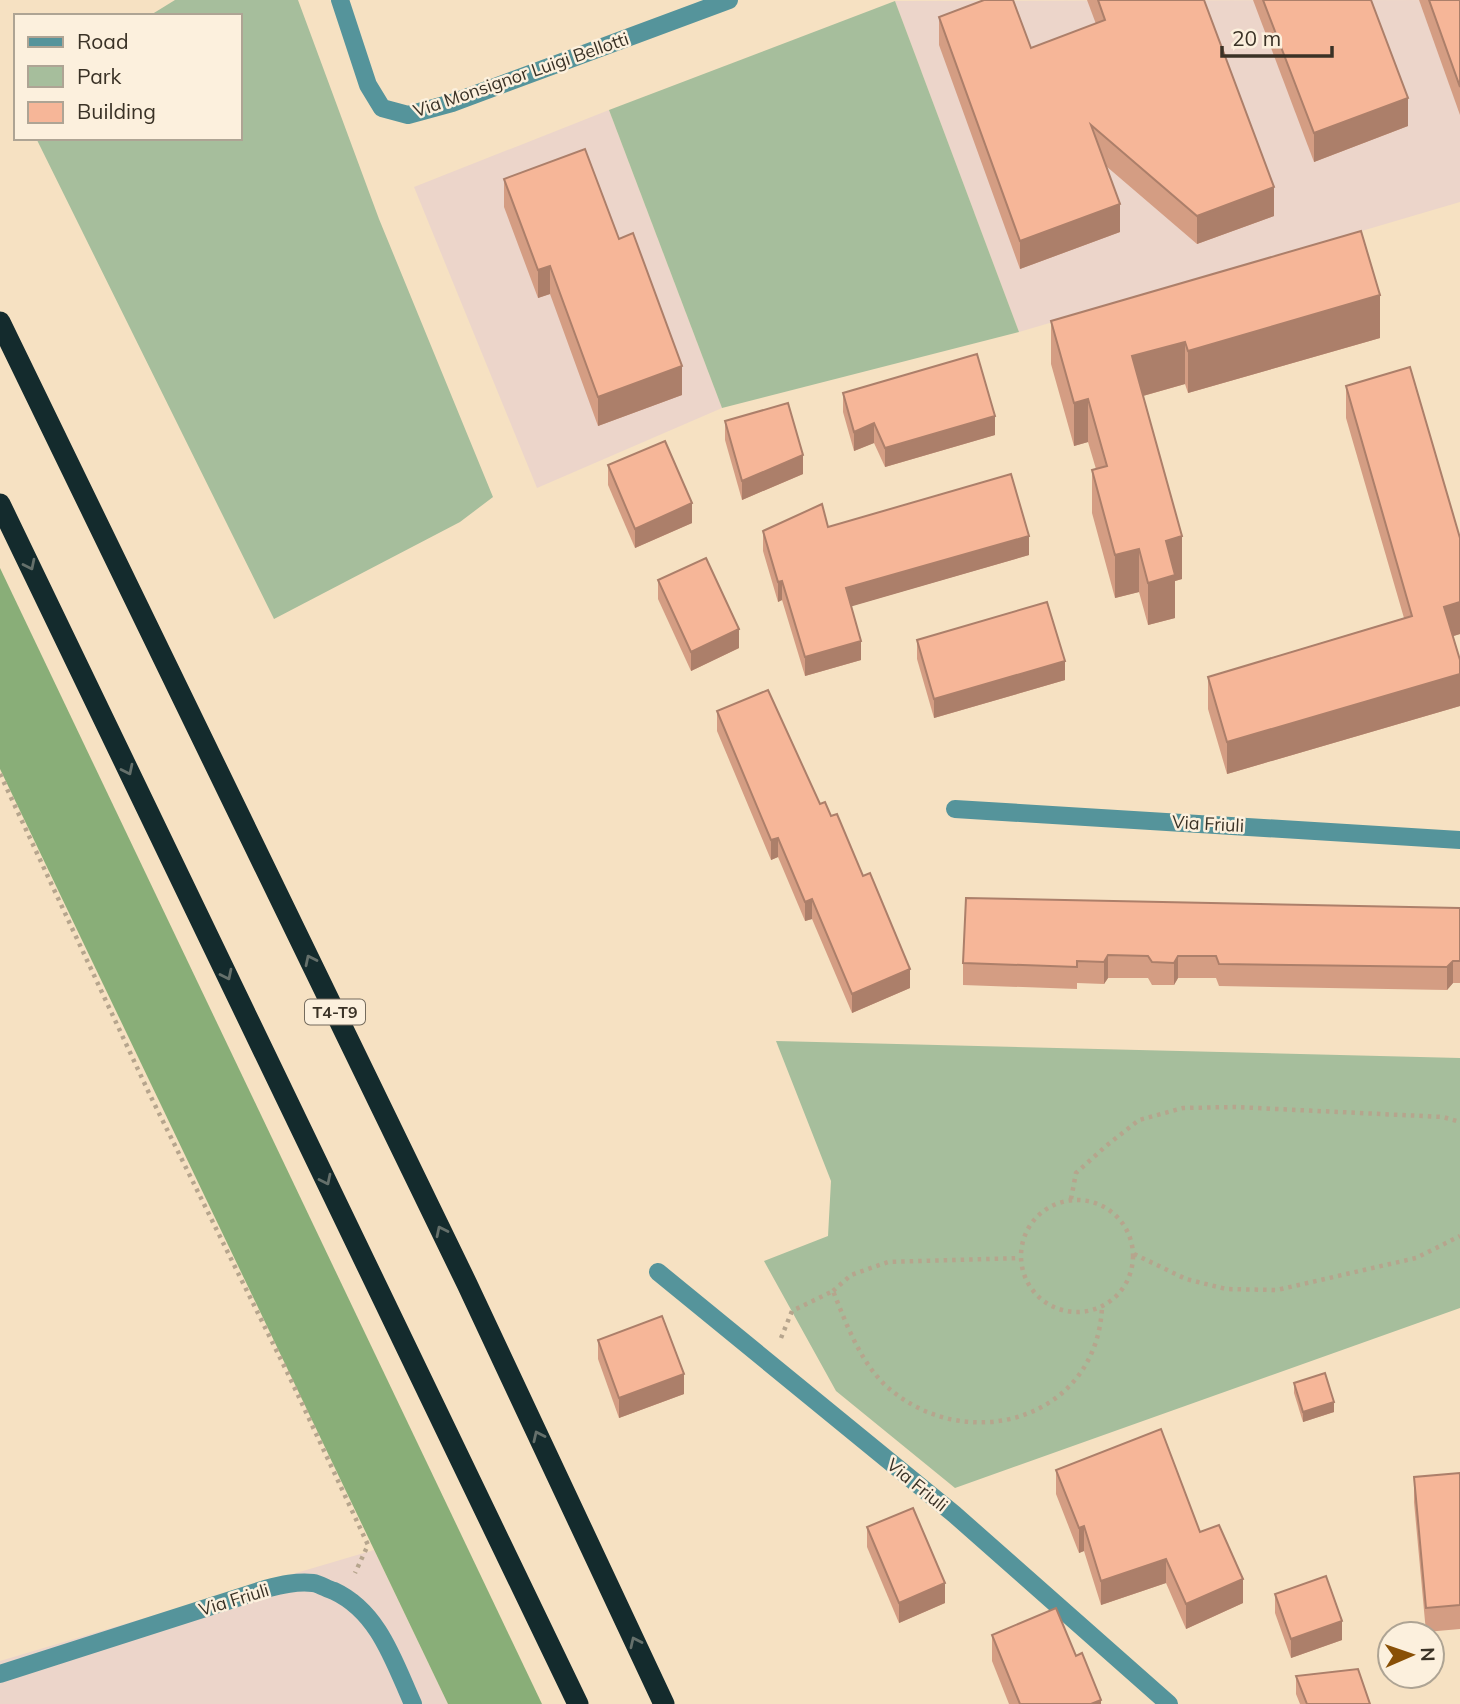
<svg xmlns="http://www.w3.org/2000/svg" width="1460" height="1704" font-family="Mulish,sans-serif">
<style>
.industrial{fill:#ecd5ca}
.green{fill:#a6be9c}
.forest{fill:#89ae78}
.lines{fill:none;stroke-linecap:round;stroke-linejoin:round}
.path{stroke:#b6a58d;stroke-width:4.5;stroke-dasharray:3.5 5;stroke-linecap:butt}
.minor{stroke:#55949b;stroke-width:18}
.highway{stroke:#142b2d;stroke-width:21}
.wall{fill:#d49d83}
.shaded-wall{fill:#ac7f6a}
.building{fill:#f6b698;stroke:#ac7f6a;stroke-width:2}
.oneway{stroke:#65706b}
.labels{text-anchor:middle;stroke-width:5;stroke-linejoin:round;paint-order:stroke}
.shield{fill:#fcf0dd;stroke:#746b5d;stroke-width:2}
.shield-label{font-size:16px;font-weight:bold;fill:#3a3226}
.street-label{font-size:18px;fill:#3a3226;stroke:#fcf0dd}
</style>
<rect width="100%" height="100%" fill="#f6e1c2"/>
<g class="industrial">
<path d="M1460,0V202L1019,332L895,1Z"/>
<path d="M609,110L722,408L537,488L414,187Z"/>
<path d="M374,1550L448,1704H0V1661Z"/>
</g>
<g class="green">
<path d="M175,0H298L379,219L493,497L460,522L274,619L36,138H240V16H149Z"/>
<path d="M895,1L1019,332L722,408L609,110Z"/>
<path d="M776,1041L1460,1058V1308L955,1488L836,1391L764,1261L828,1236L831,1181Z"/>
</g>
<path class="forest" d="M0,568L542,1704H448L0,769Z"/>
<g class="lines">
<g class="path">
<path d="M0,774L149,1093L290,1378L368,1545L355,1573"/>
<path d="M1071,1199L1076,1173L1106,1146L1139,1120L1183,1108L1235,1107L1443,1117L1460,1122"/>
<circle cx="1077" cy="1256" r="56"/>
<path d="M1134,1254L1186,1279L1226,1289L1277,1290L1416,1258L1460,1236"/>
<path d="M833,1291L851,1275L888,1262L1020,1258"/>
<path d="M781,1338L792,1311L833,1291C846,1323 859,1359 884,1384C963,1458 1097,1421 1102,1307"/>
</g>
<g class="minor">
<path d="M340,0L368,85L382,108L408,115L452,103L729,0"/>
<path d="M955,809L1460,840"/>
<path d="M658,1272L954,1514L1169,1704"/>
<path d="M0,1674L265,1589C281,1585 297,1581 313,1583C320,1584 327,1589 334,1591C379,1612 394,1662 413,1704"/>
</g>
<g class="highway">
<path d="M0,322L467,1284L664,1704"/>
<path d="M0,504L578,1704"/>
</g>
</g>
<g class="wall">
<path d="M1087,0H1204L1274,216L1197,244L1106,166L1120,232L1020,269L939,45V17L1031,48L1096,24Z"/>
<path d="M1253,0H1371L1408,126L1314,162Z"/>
<path d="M1419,0H1460V115Z"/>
<path d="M504,179L619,239L682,395L598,426L550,294L538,298L504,207Z"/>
<path d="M1051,321L1380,338L1188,393L1185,384L1143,396L1182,579L1175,581V618L1148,625L1139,592L1115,598L1092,513V470L1096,469L1088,442L1074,446L1051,364Z"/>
<path d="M1346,386L1460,538V634L1453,636L1460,660V706L1227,774L1208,709V677L1404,618L1346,418Z"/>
<path d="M843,393L995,435L885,467L874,443L854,451L843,412Z"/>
<path d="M725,421L803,474L742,500L725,440Z"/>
<path d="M608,465L692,523L635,548L608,485Z"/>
<path d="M828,527L1029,555L851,606L861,660L805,676L782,600L778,602L763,551V531Z"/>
<path d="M658,580L739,648L691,671L658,599Z"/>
<path d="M917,640L1065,680L934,718L917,659Z"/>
<path d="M717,711L820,804L910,988L852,1013L812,919L805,921L778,857L771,860L717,731Z"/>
<path d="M1460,908V983H1453L1447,990L1219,986L1216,978H1178L1174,985H1152L1148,978H1108L1104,984L1077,983V989L963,985V963Z"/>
<path d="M598,1340L684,1394L619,1418L598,1359Z"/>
<path d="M1294,1383L1334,1412L1303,1422L1294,1393Z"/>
<path d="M1056,1470L1200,1532L1243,1603L1186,1629L1166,1583L1101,1605L1084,1551L1079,1553L1056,1494Z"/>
<path d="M1460,1473V1629L1426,1632L1414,1502V1477Z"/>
<path d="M867,1527L945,1603L899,1623L867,1547Z"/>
<path d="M1275,1594L1342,1640L1291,1658L1275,1613Z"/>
<path d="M992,1635L1076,1656L1101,1704H1009L992,1661Z"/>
<path d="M1296,1676L1370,1704H1300L1296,1694Z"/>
</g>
<g class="shaded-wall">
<path d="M1408,98V126L1314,162V133Z"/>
<path d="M1274,187V216L1197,244V216Z"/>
<path d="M1120,204V232L1020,269V241Z"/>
<path d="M550,266V294L538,298V270Z"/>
<path d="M1380,295V338L1188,393V351Z"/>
<path d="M1185,342V384L1132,399V356Z"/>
<path d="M682,366V395L598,426V397Z"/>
<path d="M1088,399V442L1074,446V403Z"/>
<path d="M995,416V435L885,467V448Z"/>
<path d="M874,423V443L854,451V432Z"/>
<path d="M803,455V474L742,500V481Z"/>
<path d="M692,503V523L635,548V529Z"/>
<path d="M1029,536V555L846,608V588Z"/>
<path d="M1182,536V579L1175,581V618L1148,625V583L1166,541Z"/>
<path d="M1139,549V592L1115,598V555Z"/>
<path d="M782,581V600L778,602V582Z"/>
<path d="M1460,602V634L1444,639V607Z"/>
<path d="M739,629V648L691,671V652Z"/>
<path d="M861,641V660L805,676V657Z"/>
<path d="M1065,661V680L934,718V699Z"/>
<path d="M1460,674V706L1227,774V742Z"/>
<path d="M778,838V857L771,860V840Z"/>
<path d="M812,899V919L805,921V902Z"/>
<path d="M1108,955V978L1104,984V962Z"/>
<path d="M1178,956V978L1174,985V963Z"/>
<path d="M1453,961V983L1447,990V967Z"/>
<path d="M910,969V988L852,1013V994Z"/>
<path d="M684,1374V1394L619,1418V1398Z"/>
<path d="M1334,1402V1412L1303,1422V1412Z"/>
<path d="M1084,1526V1551L1079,1553V1528Z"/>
<path d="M1166,1559V1583L1101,1605V1581Z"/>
<path d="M1243,1579V1603L1186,1629V1604Z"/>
<path d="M945,1583V1603L899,1623V1603Z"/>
<path d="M1342,1621V1640L1291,1658V1639Z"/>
<path d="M1101,1700V1704H1091Z"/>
</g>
<g class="building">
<path d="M984,0H1013L1031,48L1105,20L1098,0H1204L1274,187L1197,216L1091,125L1120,204L1020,241L939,17Z"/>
<path d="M1263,0H1371L1408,98L1314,133Z"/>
<path d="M1429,0H1460V87Z"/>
<path d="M585,149L619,239L633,233L682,366L598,397L550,266L538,270L504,179Z"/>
<path d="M1361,231L1380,295L1188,351L1185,342L1132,356L1182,536L1166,541L1175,575L1148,583L1139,549L1115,555L1092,470L1107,466L1088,399L1074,403L1051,321Z"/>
<path d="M977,354L995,416L885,448L874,423L854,432L843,393Z"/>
<path d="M1410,367L1460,538V602L1444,607L1460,660V674L1227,742L1208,677L1412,616L1346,386Z"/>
<path d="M788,403L803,455L742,481L725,421Z"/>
<path d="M665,441L692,503L635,529L608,465Z"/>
<path d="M1011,474L1029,536L846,588L861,641L805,657L782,581L778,582L763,531L822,504L828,527Z"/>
<path d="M706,558L739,629L691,652L658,580Z"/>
<path d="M1047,602L1065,661L934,699L917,640Z"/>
<path d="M768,690L820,804L825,802L831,816L837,814L863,876L870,873L910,969L852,994L812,899L805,902L778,838L771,840L717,711Z"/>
<path d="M966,898L1460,908V961H1453L1447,967L1219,964L1216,956H1178L1174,963L1152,962L1148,956L1108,955L1104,962L1077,961V967L963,963Z"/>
<path d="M662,1316L684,1374L619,1398L598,1340Z"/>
<path d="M1325,1373L1334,1402L1303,1412L1294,1383Z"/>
<path d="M1161,1429L1200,1532L1219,1525L1243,1579L1186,1604L1166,1559L1101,1581L1084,1526L1079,1528L1056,1470Z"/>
<path d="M1460,1473V1605L1426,1608L1414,1477Z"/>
<path d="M913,1508L945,1583L899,1603L867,1527Z"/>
<path d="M1326,1576L1342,1621L1291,1639L1275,1594Z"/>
<path d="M1056,1608L1076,1656L1082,1653L1101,1700L1091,1704H1020L992,1635Z"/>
<path d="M1358,1669L1370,1704H1307L1296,1676Z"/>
</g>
<defs><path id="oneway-chevron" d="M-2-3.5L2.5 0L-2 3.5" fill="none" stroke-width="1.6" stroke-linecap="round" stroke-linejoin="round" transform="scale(1.75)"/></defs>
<g class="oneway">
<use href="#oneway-chevron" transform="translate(30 565) rotate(64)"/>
<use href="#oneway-chevron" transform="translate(128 770) rotate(64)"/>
<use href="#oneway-chevron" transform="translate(310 960) rotate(-116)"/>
<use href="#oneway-chevron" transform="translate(227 975) rotate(64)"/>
<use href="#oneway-chevron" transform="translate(326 1180) rotate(64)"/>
<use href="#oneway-chevron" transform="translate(441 1231) rotate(-116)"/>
<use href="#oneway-chevron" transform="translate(538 1436) rotate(-115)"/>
<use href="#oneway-chevron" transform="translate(635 1642) rotate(-115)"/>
</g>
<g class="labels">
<rect class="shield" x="305" y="999.5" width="60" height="25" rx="5"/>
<g class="shield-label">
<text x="335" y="1018">T4-T9</text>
</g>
<g class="street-label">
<text transform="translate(521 75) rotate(-19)" y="6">Via Monsignor Luigi Bellotti</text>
<text transform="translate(1208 824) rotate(3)" y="6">Via Friuli</text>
<text transform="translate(917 1485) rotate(39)" y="6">Via Friuli</text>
<text transform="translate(234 1600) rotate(-17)" y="6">Via Friuli</text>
</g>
</g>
<rect x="14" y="14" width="228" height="126" fill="#fcf0dd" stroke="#aea494" stroke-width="2"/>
<rect x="28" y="37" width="35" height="10" fill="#55949b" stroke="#aea494" stroke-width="2"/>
<text x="77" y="49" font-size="21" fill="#3a3226">Road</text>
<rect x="28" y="66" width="35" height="21" fill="#a6be9c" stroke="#aea494" stroke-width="2"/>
<text x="77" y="84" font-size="21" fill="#3a3226">Park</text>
<rect x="28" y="102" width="35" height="21" fill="#f6b698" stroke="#aea494" stroke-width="2"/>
<text x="77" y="119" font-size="21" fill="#3a3226">Building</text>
<g transform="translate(1411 1655) rotate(88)"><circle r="33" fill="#fcf0dd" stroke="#aea494" stroke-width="2"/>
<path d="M0-5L12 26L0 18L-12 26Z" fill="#895006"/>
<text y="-10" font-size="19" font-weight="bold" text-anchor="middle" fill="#3a3226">N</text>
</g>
<path d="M1222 46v10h110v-10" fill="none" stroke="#3a3226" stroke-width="3.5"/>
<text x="1232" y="46" font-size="21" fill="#3a3226" stroke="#fcf0dd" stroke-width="5" paint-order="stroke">20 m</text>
</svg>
